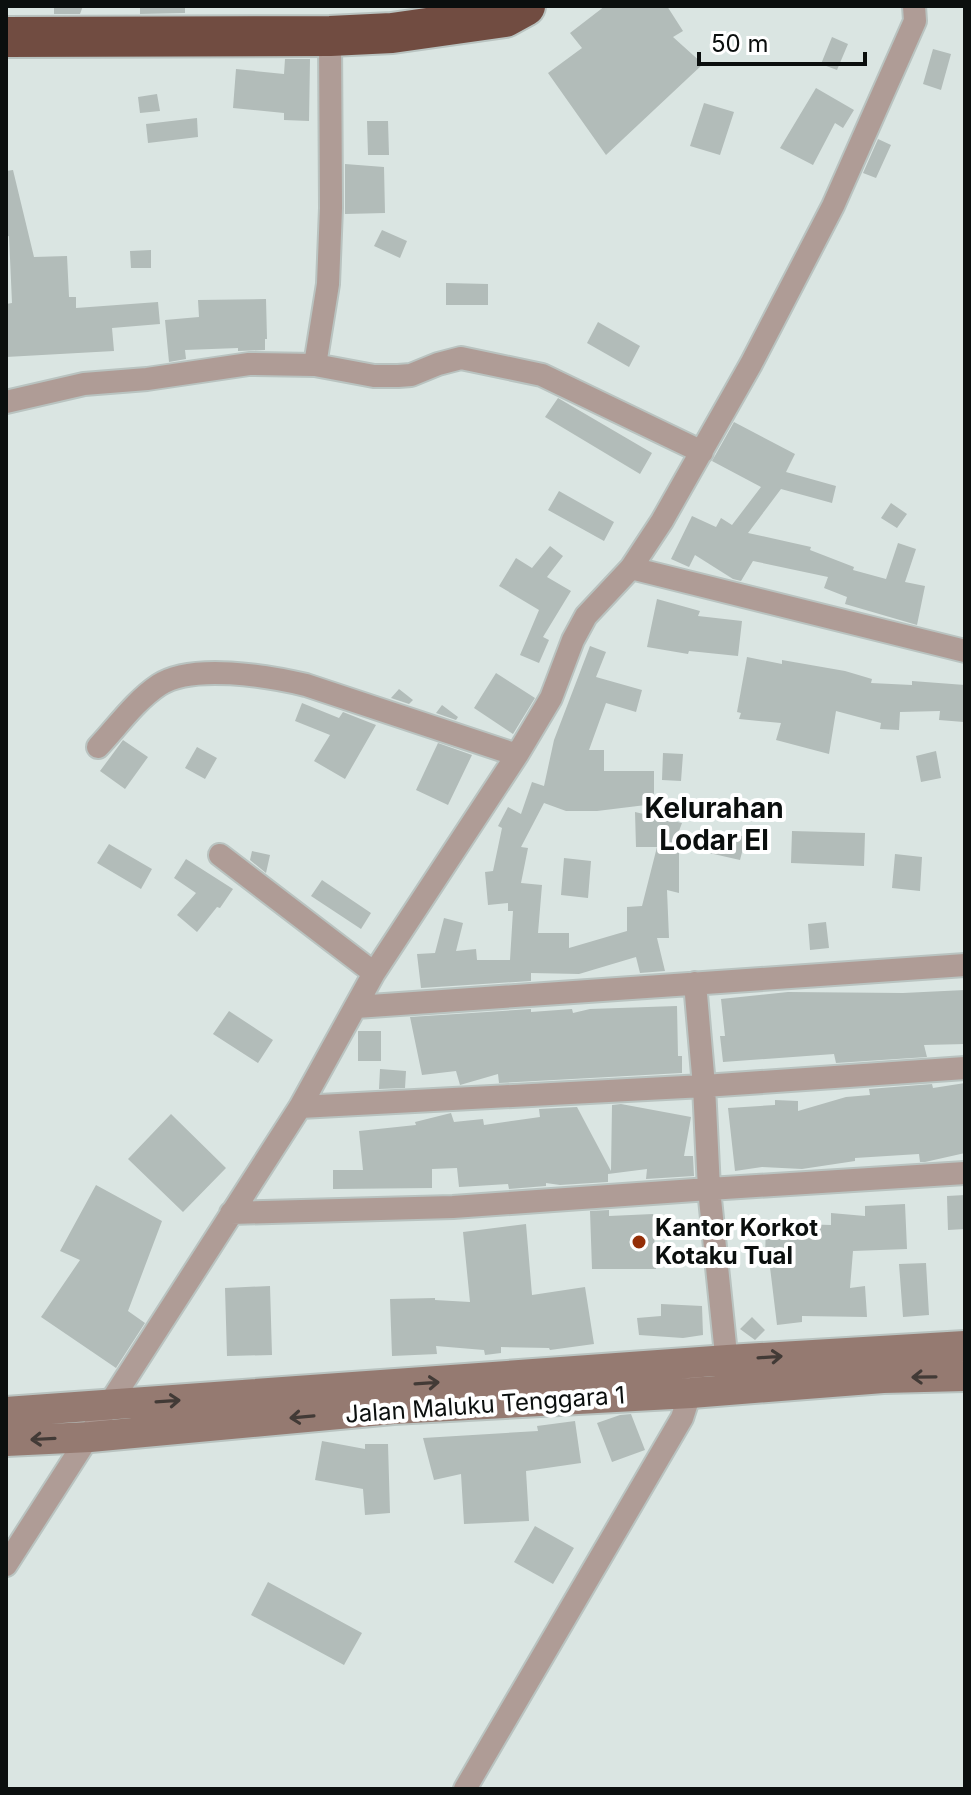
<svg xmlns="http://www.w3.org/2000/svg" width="971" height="1795" font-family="Inter,sans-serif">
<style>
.building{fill:#b2bcb9}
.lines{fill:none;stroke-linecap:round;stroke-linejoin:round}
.street-casing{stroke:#b9c3c0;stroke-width:26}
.secondary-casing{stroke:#b9c3c0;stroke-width:34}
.highway-casing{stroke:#b9c3c0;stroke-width:44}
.street{stroke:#af9c96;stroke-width:22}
.secondary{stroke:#957a71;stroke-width:30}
.highway{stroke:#714c41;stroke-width:40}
.oneway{stroke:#423a36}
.poi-dot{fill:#942e07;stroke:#fff;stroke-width:3}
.labels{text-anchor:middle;stroke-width:8;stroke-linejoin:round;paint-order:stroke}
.poi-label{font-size:24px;font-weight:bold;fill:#0b0f0e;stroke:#fff;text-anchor:start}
.street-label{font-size:24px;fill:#0b0f0e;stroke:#fff}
.quarter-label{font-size:28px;font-weight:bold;fill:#0b0f0e;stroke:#fff}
</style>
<rect width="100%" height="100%" fill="#dae5e2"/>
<path class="building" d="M54 6H83L80 14H54Z
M140 6H185V13L140 14Z
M605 6H667L683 31 673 37 703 64 606 155 548 73 582 48 570 33Z
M832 37 848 44 837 70 821 64Z
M933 49 951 54 941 90 923 84Z
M285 59H310L309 121 284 120V113L233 108 236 69 284 74Z
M816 88 854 110 843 128 835 123 813 165 780 148Z
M157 94 160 111 140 113 138 97Z
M704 103 734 112 720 155 690 146Z
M197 118 198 137 148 143 146 124Z
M367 121H388L389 155H368Z
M878 139 891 145 876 178 863 173Z
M345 164 384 167 385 213 345 214Z
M13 170 34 257 67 256 69 297H76V308L158 302 160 324 112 328 114 351 6 357V304L12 303 9 236 6 237V171Z
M382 230 407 241 400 258 374 246Z
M151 250V268H131L130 251Z
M446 283 488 284V305H446Z
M266 299 267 339H265V350L238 351V348L185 350 186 359 169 362 165 320 199 317 198 300Z
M598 322 640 346 629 367 587 343Z
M558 398 652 453 640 474 545 417Z
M734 422 795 454 786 472 836 486 832 503 781 489 748 533 811 547 810 550 854 567 853 570 886 579 898 543 916 549 905 582 925 586 917 625 845 604 847 597 824 588 828 577 753 561 741 581 733 579 695 555 689 567 671 559 692 516 716 527 721 518 732 525 761 487 712 461Z
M559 491 614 522 604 541 548 510Z
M891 503 907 514 897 528 881 518Z
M550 546 563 556 547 577 571 591 543 637 549 640 539 663 520 655 539 610 499 586 516 558 532 568Z
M657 599 700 611 698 616 742 621 738 656 689 651 688 654 647 647Z
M590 646 606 652 596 677 642 690 636 712 606 703 589 750H604V771H654V804L597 811H566L544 803 521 847 528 848 521 883 542 885 538 933H569V948L627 931V907L642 906 657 847H636L635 812 682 823 679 831V893L667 890 669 938H657L665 971 640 973 636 957 579 974 531 973V981L421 988 417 954 435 953 444 918 463 923 456 951 476 949 477 960H510L513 911H508V903L488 905 485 872 493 871 502 828 498 826 508 807 521 814 532 782 544 786 554 740Z
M747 657 782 664V660L845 671 872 679 871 683 912 685V681L965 685 964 722 939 720 940 711 900 712 899 730 880 729 881 723 836 711 829 754 776 740 781 723 739 719 741 713 737 712Z
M496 673 535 698 513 734 474 708Z
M399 689 413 700 409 704 391 698Z
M302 703 339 718 343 712 376 725 345 779 314 761 330 735 295 721Z
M442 705 458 717 456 720 436 713Z
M123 740 148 757 125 789 100 771Z
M438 743 472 755 448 805 416 790Z
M197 747 217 758 205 779 185 768Z
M936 751 941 778 921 782 916 756Z
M663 753 683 754 681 781 662 780Z
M714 830 746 837 740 860 709 853Z
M792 831 865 833 864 866 791 863Z
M109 844 152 869 141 889 97 863Z
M252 851 270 855 266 873 250 860Z
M895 854 922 857 920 891 892 888Z
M564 858 591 861 588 898 561 895Z
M186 859 233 889 220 908 217 907 197 932 177 915 196 893 174 878Z
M322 880 371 913 361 929 311 896Z
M826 922 829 948 810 950 808 924Z
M965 990V1044L924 1045 927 1057 836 1063 834 1054 723 1062 720 1036H725L721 999 788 992 903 993Z
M677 1006 678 1056H682V1073L499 1083 498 1074 460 1085 456 1071 422 1075 410 1017 531 1009V1012L572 1009 573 1013 590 1009Z
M229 1011 273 1040 258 1063 213 1034Z
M358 1031H381V1061H358Z
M380 1069 406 1071 405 1088 379 1089Z
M965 1083V1153L925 1162H920L919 1154 855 1158V1161L802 1169 762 1167 735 1171 728 1108 775 1105V1100L798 1101V1111L846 1097 870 1095 869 1089 932 1084 933 1088Z
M621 1104 691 1117 684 1156H693L694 1176 646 1179 647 1169 608 1174V1182L560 1185 546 1183V1186L509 1189 508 1184 459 1187 457 1168 432 1169V1188L333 1189V1170H363L359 1131 416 1125 415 1122 451 1113 454 1122 483 1119 484 1125 540 1117 539 1109 577 1107 611 1171 612 1105Z
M171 1114 226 1168 183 1212 128 1159Z
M96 1185 162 1221 128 1311 145 1323 116 1368 41 1317 80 1260 60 1251Z
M965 1195V1229L948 1230 947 1196Z
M905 1204 907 1249 853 1251 850 1288 865 1286 867 1317 802 1316V1322L777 1325 769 1259H765L766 1223 831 1225V1213L865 1216V1206Z
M609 1210V1216L653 1214 656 1269H592L590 1211Z
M526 1224 532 1295 585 1287 594 1344 550 1350 549 1348 501 1347V1353L485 1355 484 1350 436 1346 437 1354 392 1356 390 1299 435 1298V1300L470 1302 463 1232Z
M926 1263 929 1315 903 1317 899 1264Z
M270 1286 272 1355 227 1356 225 1288Z
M661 1304 702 1306 703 1335 683 1338 639 1335 637 1318 661 1316Z
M752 1317 765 1330 755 1340 740 1329Z
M631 1414 645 1450 612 1462 597 1423 620 1415Z
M575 1421 581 1463 526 1471 529 1521 464 1524 461 1474 434 1480 423 1438 538 1431 537 1426Z
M322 1441 365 1449V1444H388L390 1513 365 1515 363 1489 315 1480Z
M535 1526 574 1548 553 1584 514 1562Z
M268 1582 362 1633 344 1665 251 1615Z"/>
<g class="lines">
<defs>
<path id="street" d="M315 365 328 284 331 208 330 36
M6 402 84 384 147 379 249 364 315 365 374 376H398L411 375 438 364 461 358 542 375 702 452
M631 568 965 651
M98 747C117 727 135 701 159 685 192 663 268 676 306 685L517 755
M220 855 374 973
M695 983 704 1086 965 1068
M356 1007 965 965
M231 1213 453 1207 709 1189 704 1086 300 1107
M728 1374 709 1189 965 1173
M6 1565 300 1107 374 973 517 755 551 698 573 640 586 616 631 568 662 521 751 364 833 206 915 21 914 6
M465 1789 682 1418 694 1381"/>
<path id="secondary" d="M6 1412 728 1360 965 1346
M6 1441 90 1437 393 1409 691 1393 883 1378 965 1376"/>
<path id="highway" d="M6 37 330 36 392 33 505 17 525 6"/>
</defs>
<use href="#street" class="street-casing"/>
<use href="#secondary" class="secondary-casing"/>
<use href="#highway" class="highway-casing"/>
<use href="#street" class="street"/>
<use href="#secondary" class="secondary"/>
<use href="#highway" class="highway"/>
</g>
<defs><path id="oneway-shaft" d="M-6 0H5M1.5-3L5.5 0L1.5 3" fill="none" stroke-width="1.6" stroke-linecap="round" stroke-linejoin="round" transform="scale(2)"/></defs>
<g class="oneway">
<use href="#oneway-shaft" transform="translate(770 1357) rotate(-4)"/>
<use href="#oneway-shaft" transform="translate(924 1377) rotate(179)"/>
<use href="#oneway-shaft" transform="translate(427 1383) rotate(-4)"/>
<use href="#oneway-shaft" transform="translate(168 1401) rotate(-4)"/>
<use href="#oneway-shaft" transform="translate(302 1417) rotate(175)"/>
<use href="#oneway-shaft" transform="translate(43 1439) rotate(177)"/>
</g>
<circle class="poi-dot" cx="639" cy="1242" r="8"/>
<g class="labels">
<g class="poi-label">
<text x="655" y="1236">Kantor Korkot<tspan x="655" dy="28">Kotaku Tual</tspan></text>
</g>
<g class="street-label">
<text transform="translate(485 1405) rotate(-4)" y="8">Jalan Maluku Tenggara 1</text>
</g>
<g class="quarter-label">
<text x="714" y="818">Kelurahan<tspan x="714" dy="32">Lodar El</tspan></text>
</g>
</g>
<rect width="971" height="1795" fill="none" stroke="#0b0f0e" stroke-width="16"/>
<path d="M699 52v12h166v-12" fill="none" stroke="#0b0f0e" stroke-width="4"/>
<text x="711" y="52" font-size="24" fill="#0b0f0e" stroke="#ffffff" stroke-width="6" paint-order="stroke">50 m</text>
</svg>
